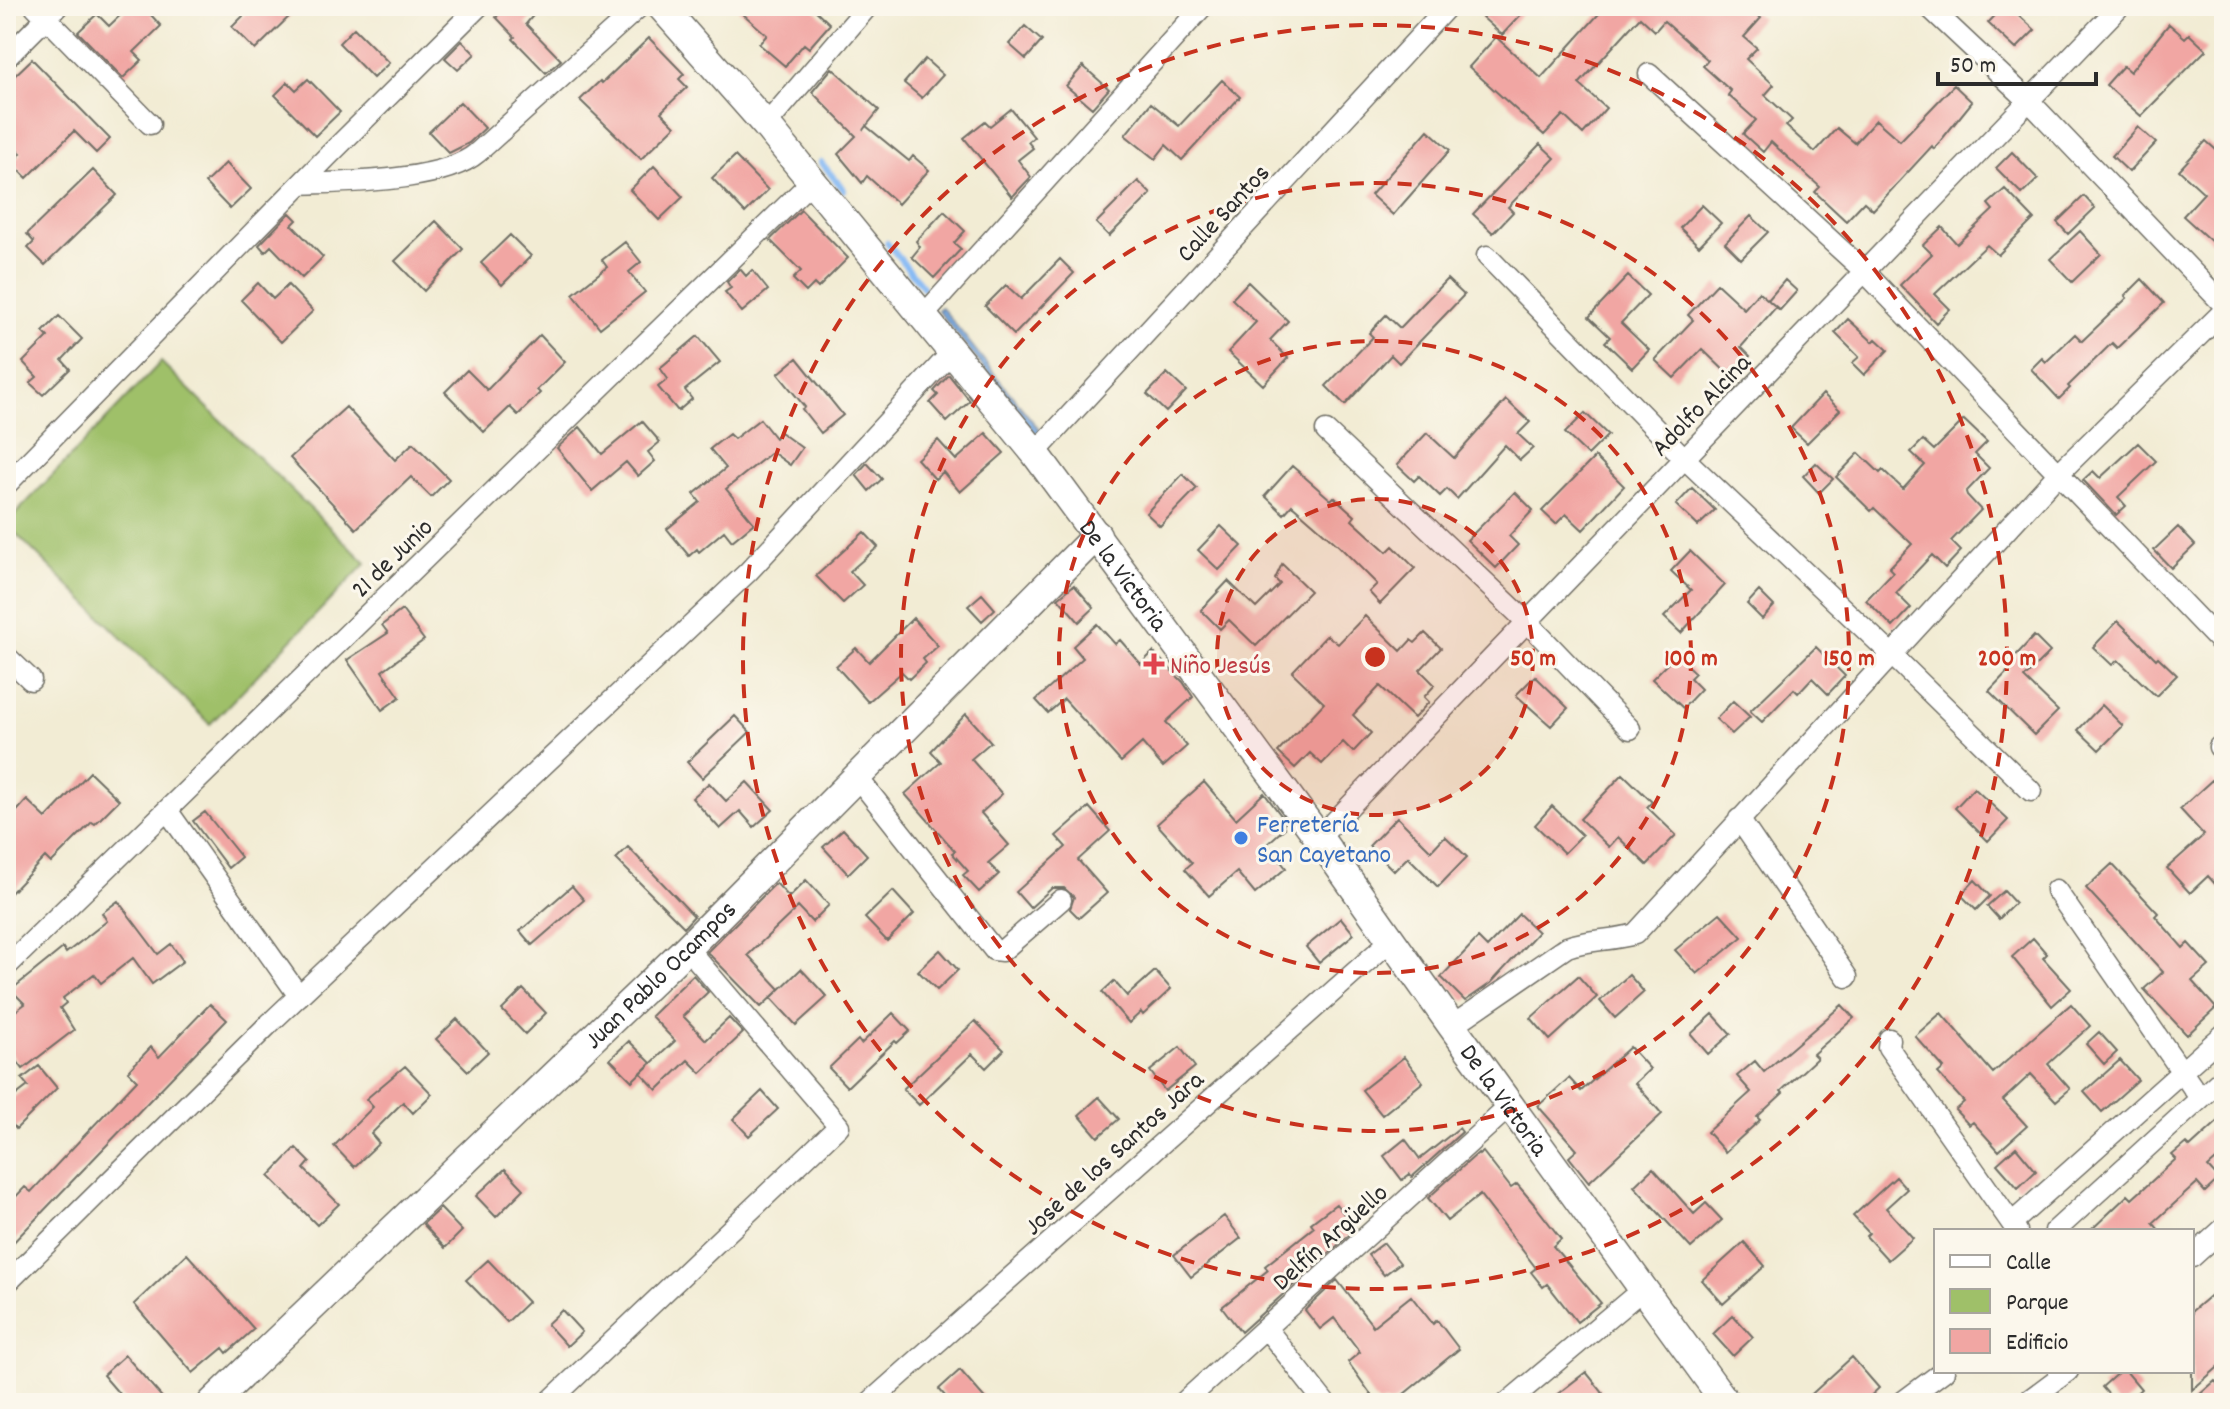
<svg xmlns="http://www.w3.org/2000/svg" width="2230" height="1409" font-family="Dekko,sans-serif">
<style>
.green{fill:#9fc069;stroke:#65764a;stroke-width:2}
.water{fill:#86baf4;stroke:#587290;stroke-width:2}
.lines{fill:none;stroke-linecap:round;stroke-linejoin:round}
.stream{stroke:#86baf4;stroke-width:6}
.building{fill:#f1a6a3}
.street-casing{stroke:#716f66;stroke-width:23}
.secondary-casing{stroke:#716f66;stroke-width:31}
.street{stroke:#fff;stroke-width:20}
.secondary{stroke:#fff;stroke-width:28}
.ring{fill:none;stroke:#c8321e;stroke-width:4;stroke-dasharray:14 10}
.health-dot{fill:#e0444e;stroke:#fbf7ec;stroke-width:3}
.shop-dot{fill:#3f7fe0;stroke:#fbf7ec;stroke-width:3}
.labels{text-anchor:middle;stroke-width:6;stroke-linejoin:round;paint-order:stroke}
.street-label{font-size:26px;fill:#2b2b2b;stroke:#fbf7ec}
.health-label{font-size:26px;fill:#be3a42;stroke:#fbf7ec;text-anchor:start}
.shop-label{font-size:26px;fill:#366cbe;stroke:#fbf7ec;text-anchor:start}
.centre{fill:#c8321e;stroke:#fbf7ec;stroke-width:4}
.ring-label{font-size:24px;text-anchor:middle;font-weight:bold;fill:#c8321e;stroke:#fbf7ec;stroke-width:6;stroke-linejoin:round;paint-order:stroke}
</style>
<rect width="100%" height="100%" fill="#fbf7ec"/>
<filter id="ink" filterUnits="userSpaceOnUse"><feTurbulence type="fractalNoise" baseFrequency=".0125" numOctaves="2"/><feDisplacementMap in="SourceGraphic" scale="16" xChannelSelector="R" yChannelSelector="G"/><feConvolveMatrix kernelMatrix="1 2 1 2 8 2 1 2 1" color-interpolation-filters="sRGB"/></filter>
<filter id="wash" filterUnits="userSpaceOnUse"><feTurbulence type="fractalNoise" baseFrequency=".006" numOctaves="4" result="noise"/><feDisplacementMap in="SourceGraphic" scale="32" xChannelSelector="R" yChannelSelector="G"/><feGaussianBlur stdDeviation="1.8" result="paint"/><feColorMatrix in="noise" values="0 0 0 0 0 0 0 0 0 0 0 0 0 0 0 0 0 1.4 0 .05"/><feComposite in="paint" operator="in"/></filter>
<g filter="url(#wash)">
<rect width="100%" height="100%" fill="#f2ecd4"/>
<path class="green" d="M161 362 366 563 210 724 6 524Z"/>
<path class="water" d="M941 307 1043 435 1039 437 938 310Z"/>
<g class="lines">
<path class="stream" d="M821 162 844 190
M887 243 923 287"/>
</g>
<g id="blocks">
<path class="building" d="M130 6H160L151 15 161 26 134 52 142 60 123 78 78 32 97 14 109 26Z
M253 6H300L255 50 232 27Z
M508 6H541L526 24 561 60 546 73 513 39 515 37 496 17Z
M734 6H811L830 24 809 48 804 44 785 66 759 44 767 35Z
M1492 6H1529L1502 35 1482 17Z
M1606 6H1748L1761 18 1744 37 1757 48 1746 59 1774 85 1765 95 1792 120 1786 126 1815 152 1837 128 1855 143 1876 120 1900 141 1954 85 1972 102 1934 149 1932 146 1873 210 1864 202 1846 221 1815 192 1820 187 1771 142 1763 152 1743 134 1756 120 1728 95 1731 91 1703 66 1708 60 1664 21 1655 31 1640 17 1579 84 1606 108 1583 134 1563 115 1544 135 1469 67 1496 37 1541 78Z
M2004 6H2009L2035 30 2016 49 1988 23Z
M2169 24 2185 38 2189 34 2206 50 2141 116 2106 85 2123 66 2130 72Z
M1025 26 1042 41 1026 59 1009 44Z
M354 28 389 63 373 78 339 43Z
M649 38 684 74 679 79 687 87 661 112 675 126 641 159 580 100 600 81 602 83Z
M462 41 475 54 458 70 445 58Z
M32 59 110 139 96 153 74 131 27 178 12 163 21 153 6 138V84Z
M925 59 943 75 922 98 904 83Z
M1083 66 1109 89 1092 108 1066 86Z
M832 68 879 110 863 130 866 126 909 161 913 156 929 170 898 204 867 176 862 183 838 154 856 136 812 92Z
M308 79 340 112 315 136 275 95 288 82 296 90Z
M1222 80 1240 97 1182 160 1166 145 1155 159 1125 135 1151 103 1179 126Z
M460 102 485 128 469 143 449 153 429 132Z
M1011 109 1034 137 1028 142 1033 148 1018 160 1031 177 1012 197 964 138 985 121 990 126Z
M2138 127 2156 143 2129 172 2112 156Z
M1428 130 1450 150 1393 215 1371 195Z
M2206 141 2224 157V253L2183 216 2204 193 2179 170Z
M1540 144 1555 158 1508 207 1513 212 1493 233 1473 214Z
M2012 152 2038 179 2022 194 1996 168Z
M735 156 768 190 745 213 712 178Z
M226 163 251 189 230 209 205 183Z
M654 166 683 197 659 220 630 190Z
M93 170 117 195 45 265 28 248 34 242 27 234Z
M1138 181 1151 194 1109 236 1096 223Z
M2005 189 2034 219 1998 255 1987 245 1935 294 1950 309 1936 323 1900 285 1932 254 1923 245 1942 227 1957 244 1993 210 1988 204Z
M2084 196 2095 208 2068 234 2057 222Z
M1702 205 1721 223 1699 246 1680 228Z
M801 210 848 258 818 288 814 284 806 292 793 279 801 271 770 240Z
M944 211 965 231 954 243 961 249 934 278 912 257 920 247 916 241Z
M290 213 297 220 292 225 323 257 302 278 271 246 265 252 259 245Z
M1751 216 1768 232 1741 259 1725 243Z
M436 221 463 249 424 291 395 261Z
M2080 231 2101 254 2072 282 2050 259Z
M510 235 531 256 502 285 481 263Z
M625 242 641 262 629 272 645 292 600 328 573 294 607 267 602 260Z
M1060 259 1074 273 1014 335 985 306 1006 285 1021 299Z
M740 269 746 276 752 270 768 290 742 312 725 292 731 288 727 282Z
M1628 276 1648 295 1621 323 1649 350 1632 368 1605 342 1610 337 1589 317Z
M1447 279 1464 295 1399 363 1391 355 1345 405 1326 386 1373 337 1369 333 1386 315 1400 328Z
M2142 279 2164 303 2117 348 2112 343 2068 386 2070 388 2059 399 2031 369 2042 358 2046 362 2075 334 2082 341 2127 298 2125 296Z
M1785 280 1797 291 1780 310 1768 300Z
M1248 282 1288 321 1270 340 1288 358 1263 385 1228 352 1256 322 1232 299Z
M258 283 273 299 288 285 313 311 281 342 241 300Z
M1717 284 1744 309 1759 292 1776 307 1741 347 1750 356 1730 376 1702 349 1674 378 1655 360 1693 320 1688 315Z
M59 316 82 339 62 360 70 369 43 395 30 383 37 377 23 362 48 337 43 332Z
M1848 319 1873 342 1876 339 1888 350 1864 375 1852 363 1859 357 1835 333Z
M540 335 565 362 537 390 540 393 518 415 510 407 484 432 445 392 467 370 487 390Z
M698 336 720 362 685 390 692 399 678 411 658 387 668 379 660 368Z
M797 358 843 415 821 433 802 409 805 407 778 374Z
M1167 373 1186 391 1166 412 1147 394Z
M949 375 970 401 947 422 930 403 938 395 934 391Z
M1823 394 1840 410 1807 443 1791 428Z
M1506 400 1530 422 1518 434 1533 448 1520 460 1505 445 1457 499 1447 489 1440 496 1419 476 1414 481 1397 465 1427 433 1454 458Z
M346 407 395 460 413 443 449 479 431 497 411 477 356 529 290 458Z
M1585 413 1608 435 1588 455 1565 433Z
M760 419 775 438 780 432 802 448 790 465 772 452 726 489 754 523 732 541 724 531 699 552 697 549 689 556 667 529 700 502 694 494 726 468 710 449 729 434 734 439Z
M1964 420 1987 442 1975 454 1989 468 1966 492 1967 495 1981 510 1951 541 1961 551 1945 568 1932 555 1896 593 1911 608 1893 627 1866 600 1893 572 1889 568 1912 544 1874 508 1871 511 1836 477 1859 453 1880 473 1883 470 1903 489 1925 465 1911 452 1923 440 1934 450Z
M642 421 660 442 648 452 655 461 638 476 626 462 592 491 557 448 580 427 602 454Z
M986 433 1004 453 960 492 943 472 935 479 917 459 938 440 956 460Z
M2138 443 2156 461 2118 497 2126 506 2116 515 2083 480 2093 471 2100 478Z
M1595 457 1624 486 1583 530 1566 514 1556 524 1542 511Z
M867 463 882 479 869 491 856 475Z
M1816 463 1833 479 1819 493 1803 476Z
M1292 466 1331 500 1334 497 1355 516 1352 520 1387 552 1393 546 1415 568 1380 604 1369 592 1377 584 1339 546 1292 505 1284 514 1265 496Z
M1183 474 1197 488 1160 526 1146 513Z
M1692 488 1715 510 1698 526 1676 505Z
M1515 492 1533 510 1509 536 1518 545 1496 568 1467 540Z
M1221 526 1242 546 1219 570 1198 550Z
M2178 527 2195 545 2171 568 2154 550Z
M864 532 878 547 850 571 863 585 843 603 816 576Z
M1690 551 1725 585 1681 633 1664 617 1691 590 1671 571Z
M1282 564 1310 591 1256 646 1229 620 1220 629 1201 610 1228 581 1256 608 1280 584 1275 579Z
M1074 585 1094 608 1079 622 1058 598Z
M1759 591 1774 606 1762 619 1747 604Z
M982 594 995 609 982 621 968 606Z
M402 610 424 640 382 671 400 697 382 710 347 660 388 633 382 625Z
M1365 616 1401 651 1411 640 1415 643 1425 633 1441 648 1420 670 1435 685 1424 697 1429 702 1414 718 1380 686 1353 715 1371 733 1353 752 1343 742 1322 764 1310 753 1295 768 1278 752 1324 703 1292 672 1327 635 1338 644Z
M913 618 938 646 923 659 926 663 909 679 902 672 868 702 836 666 856 648 869 662Z
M2118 621 2156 659 2158 657 2177 675 2156 696 2118 660 2112 665 2093 647Z
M1097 624 1115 644 1120 640 1141 664 1153 652 1183 682 1193 697 1166 722 1187 746 1163 767 1142 743 1121 762 1064 699 1048 713 1036 700 1083 658 1073 646Z
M2034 636 2050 652 2024 678 2058 711 2034 735 1989 691 2010 669 2006 666Z
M1816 647 1845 676 1828 694 1812 678 1798 693 1794 689 1762 722 1750 711Z
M1676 655 1695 673 1690 678 1701 689 1683 708 1652 679Z
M1535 676 1568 708 1551 726 1516 695Z
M1733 701 1750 717 1732 734 1716 719Z
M2102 705 2123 726 2099 750 2078 730Z
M966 714 991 742 971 759 1002 794 981 813 1009 845 988 863 999 874 979 892 963 875 968 871 952 853 955 851 905 794 941 762 931 751Z
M735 716 750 732 702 778 687 762Z
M90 772 119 800 95 824 92 822 51 863 45 857 6 898V833L13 826 8 821 27 800 46 818Z
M1623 774 1652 802 1647 807 1676 835 1647 865 1618 837 1609 847 1580 819Z
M2212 780 2224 793V894L2208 876 2190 893 2167 868 2204 835 2180 809Z
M747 782 773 810 754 827 740 811 720 829 692 798 709 783 726 801Z
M1204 782 1236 819 1264 793 1286 822 1282 825 1285 828 1267 844 1286 868 1255 894 1237 872 1209 896 1185 869 1192 863 1157 824Z
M1974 788 2008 820 1988 841 1955 808Z
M1552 806 1582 835 1564 853 1535 825Z
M1089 807 1110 831 1078 860 1107 893 1079 918 1070 909 1074 897 1064 888H1052L1030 908 1016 892 1066 847 1056 836Z
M205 812 241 857 228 868 193 821Z
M1397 817 1431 851 1445 836 1467 857 1438 887 1408 857 1394 871 1369 846Z
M843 829 867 855 848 874 823 847Z
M628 847 694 916 684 927 616 859Z
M2112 864 2158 913 2155 916 2183 948 2188 943 2209 966 2192 981 2216 1008 2187 1035 2144 989 2163 972 2086 888Z
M806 880 829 905 812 922 798 907 748 955 780 989 761 1007 707 952 776 883 789 897Z
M1975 880 1990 896 1976 910 1961 895Z
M572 886 584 900 532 945 520 931Z
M893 891 914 914 887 941 865 918Z
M2004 891 2015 903 1999 919 1987 906Z
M118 901 158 954 171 944 183 961 152 984 133 958 101 983 94 974 63 998 66 1003 60 1008 74 1030 23 1069 6 1046V1018L25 1004 11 990 63 948 66 953 107 921 102 913Z
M1720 913 1742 937 1697 974 1675 950Z
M1519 914 1538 932 1491 983 1465 1001 1441 977 1478 938 1487 947Z
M1341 918 1354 934 1319 963 1306 947Z
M2033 938 2047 954 2043 958 2071 989 2052 1006 2012 957Z
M940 950 958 970 937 990 918 971Z
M801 969 827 997 796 1025 771 998Z
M1155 971 1171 989 1143 1015 1141 1012 1129 1023 1102 992 1114 981 1127 996Z
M693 975 708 992 683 1016 706 1040 729 1018 743 1033 701 1073 688 1060 657 1090 641 1073 675 1041 651 1016Z
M1629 975 1644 992 1615 1018 1600 1001Z
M1578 976 1597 997 1550 1040 1531 1018Z
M523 989 546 1013 525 1034 502 1010Z
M210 1004 227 1020 6 1250V1207L25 1187 31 1192 137 1080 128 1071 151 1047 159 1057Z
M2071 1004 2090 1026 2048 1064 2070 1089 2056 1101 2031 1074 2003 1100 2027 1126 1999 1151 1973 1122 1969 1125 1955 1110 1964 1102 1938 1073 1944 1068 1915 1036 1941 1013 1993 1073Z
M1842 1005 1854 1018 1813 1054 1817 1058 1781 1091 1783 1093 1757 1117 1760 1120 1725 1152 1707 1132 1751 1092 1737 1076 1755 1061 1764 1072Z
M893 1013 910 1031 897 1043 895 1041 847 1087 829 1068 858 1040 861 1044Z
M1713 1014 1731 1034 1708 1054 1691 1034Z
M457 1019 488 1052 468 1071 436 1039Z
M975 1021 1004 1050 986 1068 972 1054 919 1105 903 1089Z
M2099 1032 2117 1052 2104 1064 2086 1044Z
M629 1041 651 1063 632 1081 610 1059Z
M1180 1047 1195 1067 1165 1091 1150 1071Z
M1630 1047 1650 1069 1635 1083 1662 1114 1589 1182 1569 1157 1577 1150 1538 1106 1569 1078 1581 1091Z
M1404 1057 1423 1082 1382 1115 1362 1090Z
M2120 1060 2138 1080 2102 1112 2084 1092Z
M39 1066 57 1088 16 1129 6 1117V1103L28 1086 22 1079Z
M405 1066 432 1094 413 1113 403 1102 371 1134 379 1143 354 1167 334 1146 373 1107 366 1099Z
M762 1091 778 1109 749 1136 733 1119Z
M1099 1097 1119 1119 1098 1137 1079 1115Z
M2224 1116V1153L2208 1167 2219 1179 2205 1192 2197 1183 2153 1223 2160 1231H2090L2128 1195 2132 1199 2176 1159 2172 1155 2186 1143 2190 1147Z
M1459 1128 1462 1132 1412 1177 1410 1174 1402 1180 1384 1156 1405 1139 1420 1159Z
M2016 1147 2036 1171 2018 1188 1997 1164Z
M296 1148 310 1162 304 1169 339 1204 317 1225 269 1176Z
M1483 1152 1511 1188 1517 1184 1534 1204 1561 1239 1553 1246 1601 1303 1577 1322 1547 1284 1543 1287 1531 1272 1536 1268 1480 1195 1447 1221 1428 1198 1478 1153 1479 1155Z
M1653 1168 1694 1214 1706 1203 1722 1220 1691 1248 1634 1186Z
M505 1169 524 1189 496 1217 476 1196Z
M1896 1177 1907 1189 1886 1208 1913 1238 1888 1260 1866 1236 1869 1233 1853 1216Z
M1336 1204 1356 1229 1241 1332 1222 1307 1268 1270 1265 1266 1314 1227 1311 1223Z
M440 1208 462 1231 445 1248 423 1224Z
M1224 1216 1241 1238 1191 1277 1174 1255Z
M1744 1242 1765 1266 1723 1304 1702 1280Z
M1384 1243 1400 1263 1384 1275 1368 1255Z
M187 1254 254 1329 227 1353 223 1348 193 1373 134 1304Z
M488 1260 528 1302 507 1322 466 1280Z
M1337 1280 1373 1326 1411 1296 1433 1324 1437 1320 1459 1349 1393 1403H1377L1348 1362 1360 1352 1334 1318 1320 1329 1305 1310Z
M2213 1293 2224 1305V1362L2192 1390V1311Z
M562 1310 582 1332 567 1346 547 1324Z
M1733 1315 1753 1337 1733 1356 1713 1334Z
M125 1355 167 1403H127L103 1375Z
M1852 1357 1879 1388 1863 1403H1802Z
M960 1370 989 1403H951L939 1389Z
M2120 1371H2126L2141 1389 2125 1403H2116L2102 1387Z
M1586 1372 1603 1393 1590 1403H1546Z
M2215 1381 2224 1391V1396L2216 1403H2190Z"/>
</g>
</g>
<g filter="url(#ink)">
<use href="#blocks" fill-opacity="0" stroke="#716f66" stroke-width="2"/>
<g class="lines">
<defs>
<path id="street" d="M35 6 150 124
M1928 6 2029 101 2224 305
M6 58 58 6
M1649 74 1863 270 2224 646
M766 125 868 6
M301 184C346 182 443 182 477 153L640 6
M1487 256 1684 458 1891 654 2031 791
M924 315 1203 6
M1326 431 1528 623 1630 729
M1035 453 1448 6
M6 485 328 156 479 6
M6 656 31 680
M2219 747 2224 749
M857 777 994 950 1002 951 1061 900
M167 810 299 996
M1739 819 1847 977
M1319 838 2120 6
M2056 890 2200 1098
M6 967 811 182
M1452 1026 1567 947C1589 939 1612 941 1635 934L2059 473 2224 311
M1889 1039 1888 1047 2017 1231
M2012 1223 2224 1034
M2055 1231 2224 1077
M2192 1257 2224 1228
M6 1284 269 1024 748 572 953 351
M1266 1328 1325 1403
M548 1403 839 1126 687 948
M869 1403 1390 941
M1183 1403 1510 1106
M1507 1403 1643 1289
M1901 1403 1944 1371
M2025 1403 2068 1371"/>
<g id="secondary">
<path id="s1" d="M661 6 766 125 1035 453 1319 838 1452 1026 1726 1403"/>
<path id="s2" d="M212 1403 687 948 1097 535"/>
</g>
</defs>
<use href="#street" class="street-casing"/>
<use href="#secondary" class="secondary-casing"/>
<use href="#street" class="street"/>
<use href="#secondary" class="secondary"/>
</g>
</g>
<circle cx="1375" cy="657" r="158" fill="#c8321e" fill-opacity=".12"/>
<g class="ring">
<circle cx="1375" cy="657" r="158"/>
<circle cx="1375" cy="657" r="316"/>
<circle cx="1375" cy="657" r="474"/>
<circle cx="1375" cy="657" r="632"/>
</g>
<path class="health-dot" d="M1150 652h8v8h8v8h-8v8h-8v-8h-8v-8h8z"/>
<circle class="shop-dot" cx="1241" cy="838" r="8"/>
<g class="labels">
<g class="street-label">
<text transform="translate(1222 212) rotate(-47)" y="9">Calle Santos</text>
<text transform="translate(1700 404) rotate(-46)" y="9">Adolfo Alcina</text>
<text transform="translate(391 557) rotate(-44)" y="9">21 de Junio</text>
<text dy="9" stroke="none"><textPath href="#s1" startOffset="734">De la Victoria</textPath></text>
<text dy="9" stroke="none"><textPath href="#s2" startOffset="620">Juan Pablo Ocampos</textPath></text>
<text dy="9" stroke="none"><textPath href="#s1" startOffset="1382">De la Victoria</textPath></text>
<text transform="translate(1113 1152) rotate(-42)" y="9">Jose de los Santos Jara</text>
<text transform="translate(1329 1236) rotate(-42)" y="9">Delfín Argüello</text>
</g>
<g class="health-label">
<text x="1170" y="673">Niño Jesús</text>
</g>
<g class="shop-label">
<text x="1257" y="832">Ferretería<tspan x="1257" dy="30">San Cayetano</tspan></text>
</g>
</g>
<circle cx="1375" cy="657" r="12" class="centre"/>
<g class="ring-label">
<text x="1533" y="665">50 m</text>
<text x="1691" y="665">100 m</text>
<text x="1849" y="665">150 m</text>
<text x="2007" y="665">200 m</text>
</g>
<rect width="2230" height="1409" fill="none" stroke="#fbf7ec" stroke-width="32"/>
<rect x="1934" y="1229" width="260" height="144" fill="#fbf7ec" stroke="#a8a59f" stroke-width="2"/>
<rect x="1950" y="1255" width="40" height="12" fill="#ffffff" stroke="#a8a59f" stroke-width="2"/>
<text x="2006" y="1269" font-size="24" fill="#2b2b2b">Calle</text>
<rect x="1950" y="1289" width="40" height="24" fill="#9fc069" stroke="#a8a59f" stroke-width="2"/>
<text x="2006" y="1309" font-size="24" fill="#2b2b2b">Parque</text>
<rect x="1950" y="1329" width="40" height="24" fill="#f1a6a3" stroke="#a8a59f" stroke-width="2"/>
<text x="2006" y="1349" font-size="24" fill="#2b2b2b">Edificio</text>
<path d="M1938 72v12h158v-12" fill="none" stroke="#2b2b2b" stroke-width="4"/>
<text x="1950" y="72" font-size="24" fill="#2b2b2b" stroke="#fbf7ec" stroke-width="6" paint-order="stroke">50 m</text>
</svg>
